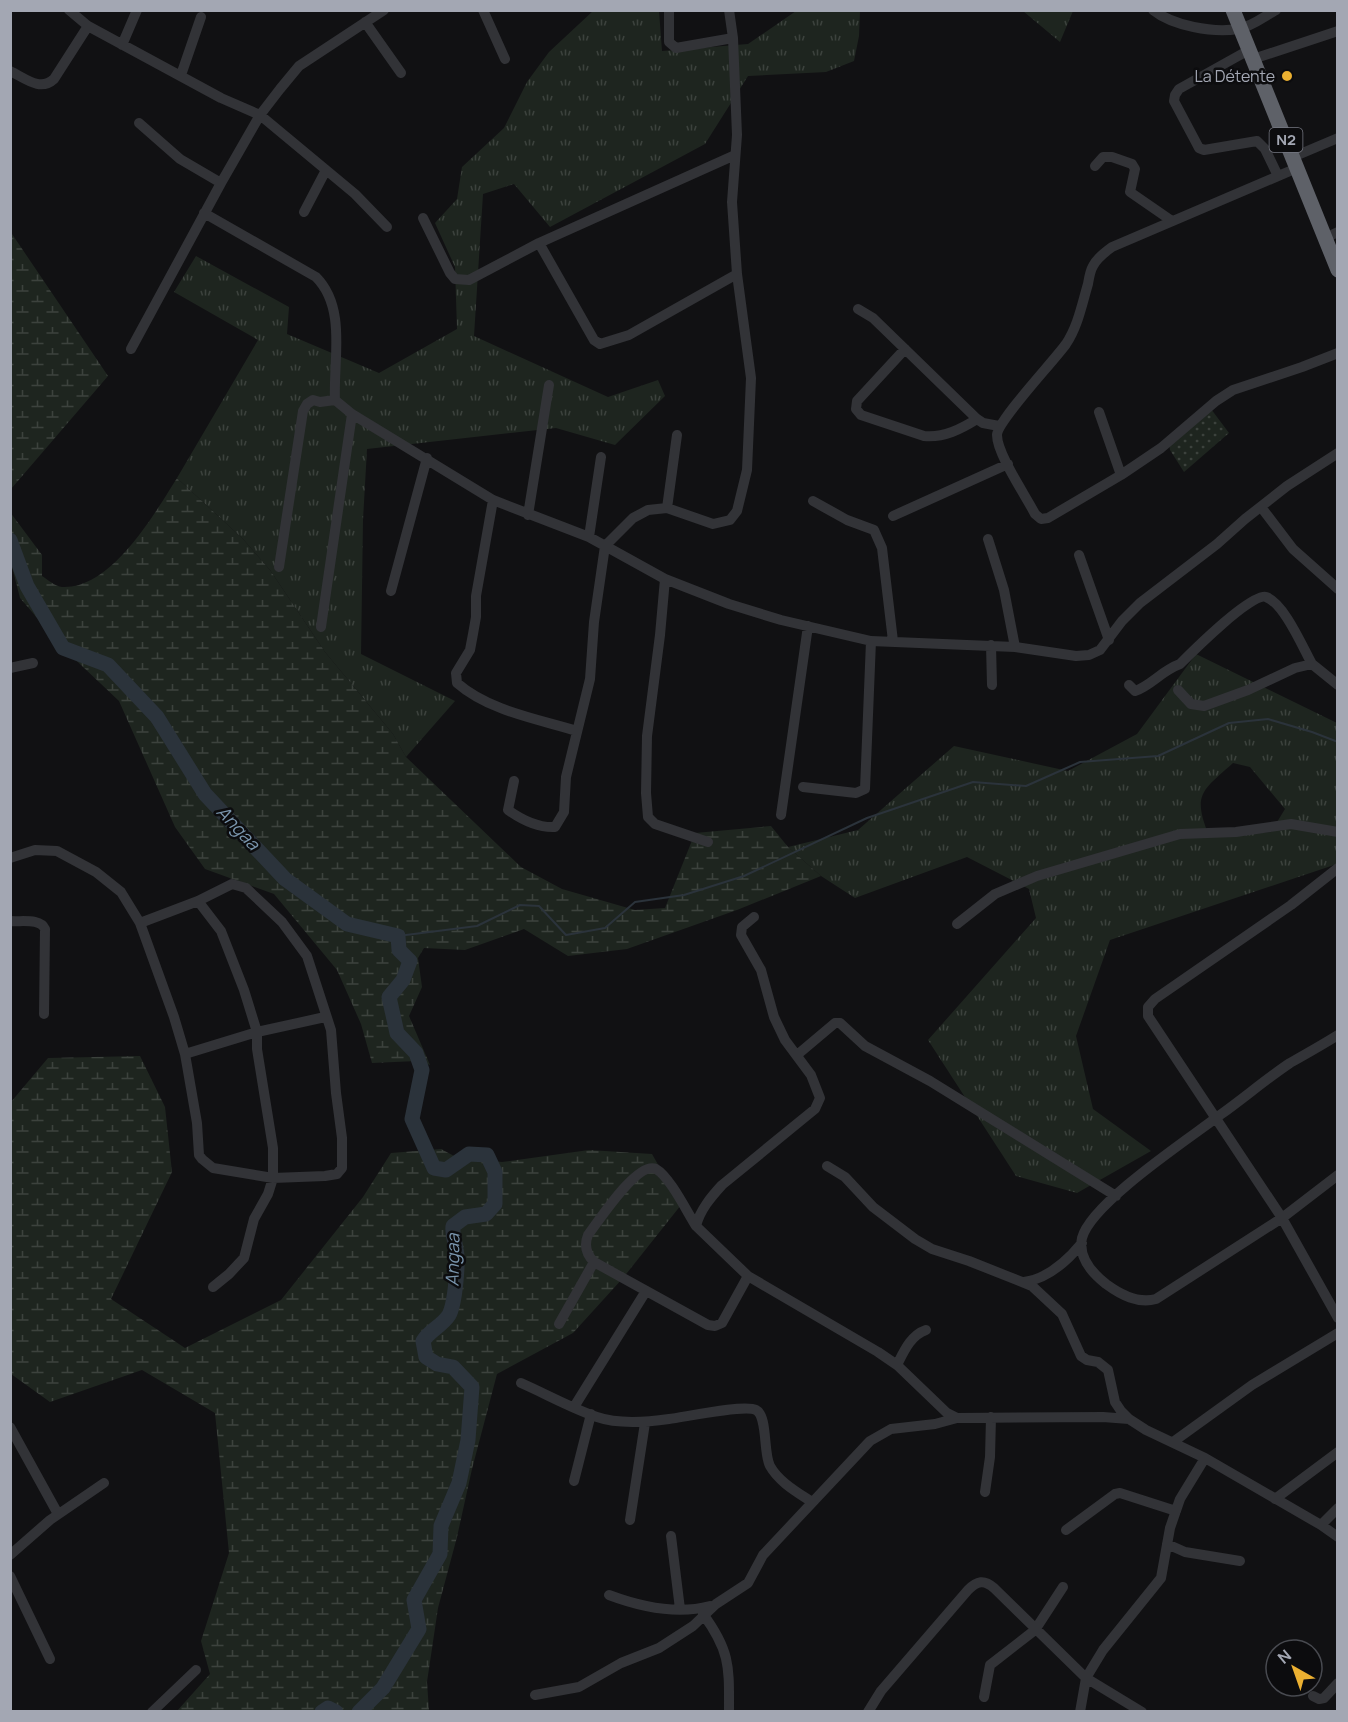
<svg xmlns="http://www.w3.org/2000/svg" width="1348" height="1722" font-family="Manrope,sans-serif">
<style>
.grass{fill:url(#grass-tufts);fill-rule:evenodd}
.wetland{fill:url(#wetland-marsh)}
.park{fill:url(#park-dots)}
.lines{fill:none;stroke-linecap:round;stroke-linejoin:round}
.stream{stroke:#2b333b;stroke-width:2}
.river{stroke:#2b333b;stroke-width:15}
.minor{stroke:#323337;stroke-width:10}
.highway{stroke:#5e6168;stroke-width:15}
.poi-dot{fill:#ebb031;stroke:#0c0c0e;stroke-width:2}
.labels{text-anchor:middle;stroke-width:5;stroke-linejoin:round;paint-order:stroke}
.shield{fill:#0c0c0e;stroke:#767882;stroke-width:1.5}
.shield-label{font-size:15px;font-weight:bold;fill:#a3a7b3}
.poi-label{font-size:16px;fill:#a3a7b3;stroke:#0c0c0e;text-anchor:end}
.water-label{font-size:18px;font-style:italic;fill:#7a95ad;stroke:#0c0c0e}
</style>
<defs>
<pattern id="grass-tufts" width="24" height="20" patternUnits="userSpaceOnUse" patternTransform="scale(1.5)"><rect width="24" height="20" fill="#1e251f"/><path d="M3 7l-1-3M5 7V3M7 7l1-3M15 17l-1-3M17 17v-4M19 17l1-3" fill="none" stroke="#3c423d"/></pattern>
<pattern id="wetland-marsh" width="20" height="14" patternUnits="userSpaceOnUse" patternTransform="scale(1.5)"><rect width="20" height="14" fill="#1e251f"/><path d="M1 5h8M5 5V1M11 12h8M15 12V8" fill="none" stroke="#3c423d"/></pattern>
<pattern id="park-dots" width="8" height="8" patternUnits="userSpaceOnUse" patternTransform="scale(1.5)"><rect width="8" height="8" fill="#1e251f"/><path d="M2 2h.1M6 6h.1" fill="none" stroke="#3c423d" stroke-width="1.8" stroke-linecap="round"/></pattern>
</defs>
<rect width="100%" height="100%" fill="#111113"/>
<path class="grass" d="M593 11H659L662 51 748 44 796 11H860L859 36 854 61 826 72 748 76 705 144 550 227 514 184 483 194 474 336 608 397 658 380 665 396 615 445 556 428 367 449 363 520 361 654 455 701 406 757 393 734 325 652 270 570 243 539 177 478 258 340 174 292 196 256 289 307 287 334 379 373 457 329 455 267 435 223 457 199 462 167 504 128 527 82 549 52Z
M1023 11H1073L1060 42Z
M1196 654 1337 723V864L1110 940 1076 1036 1093 1109 1151 1151 1077 1193 1016 1176 928 1040 1036 918 1029 889 967 857 855 898 821 876 788 847 858 830 954 746 1068 771 1137 734ZM1233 763 1250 767 1285 809 1271 832 1209 836C1192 794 1202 791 1233 763Z"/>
<path class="wetland" d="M10 231 108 376 11 489H10Z
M177 478 243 539 270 570 325 652 393 734 406 757 521 867 562 889 635 910 665 908 695 833 771 826 788 847 821 876 737 910 627 949 568 956 524 929 465 950 424 948 418 958 422 987 409 1016 430 1065 417 1061 372 1063 361 1024 337 970 274 894 205 869 175 827 119 701 63 648 20 598 11 563 10 512 42 555V576C48 580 55 586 62 587 111 590 155 513 177 478Z
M140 1056 165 1107 172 1172 111 1299 185 1348 281 1300 363 1197 391 1153 441 1149 456 1157 502 1162 589 1150 652 1154 681 1205 623 1278 573 1333 497 1374 472 1469 457 1537 438 1608 427 1682 429 1711H177L210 1674 201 1641 229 1553 215 1413 142 1370 50 1402 11 1374V1102L48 1058Z"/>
<path class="park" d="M1211 409 1229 433 1184 472 1170 450 1169 443Z"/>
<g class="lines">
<path class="stream" d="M398 936 477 926 520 905 539 906 566 935 605 928 635 902 684 895 744 876 867 818 973 782 1026 786 1080 762 1158 756 1229 723 1268 719 1312 732 1338 742"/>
<path class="river" d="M10 540 27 586 63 648 108 665 157 717 205 794 285 879 347 924 398 936 399 950 410 961 403 980 389 997 397 1033 416 1053 422 1070 412 1119 434 1168 446 1170 469 1154 487 1155 495 1172V1204L486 1214 465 1217 453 1226C452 1235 455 1241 456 1249 459 1261 455 1304 449 1315 442 1326 430 1330 423 1341L426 1357 437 1364 453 1367 472 1387 468 1440 459 1483 441 1526 440 1554 414 1600 419 1629 383 1688 359 1712
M322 1712 328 1708 336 1712"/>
<path class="minor" d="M69 10 88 26
M483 10 505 59
M669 10V42L676 48 733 38
M1153 10C1173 26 1213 33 1238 29 1251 27 1265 16 1276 10
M365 22 401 73
M122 45 137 10
M1249 50 1179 89 1175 95 1174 101 1199 148 1204 150 1257 141 1265 149 1278 176
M1253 59 1338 31
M10 71C25 78 40 92 54 79L88 26 221 98 260 115 355 194 387 227
M181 75 201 17
M139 123 180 159 221 183
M1293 157 1338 138
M1095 166 1103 157H1112L1132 164 1135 169 1130 192 1172 221
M1297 168 1112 247C1105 252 1097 258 1093 266 1090 271 1089 278 1088 284 1082 304 1078 326 1066 344 1054 361 997 421 997 435 997 454 1026 496 1035 514L1041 519 1048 518 1121 475 1161 448 1216 401 1233 390 1302 367 1338 353
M304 212 326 170
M204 213 316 277C347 308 333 361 335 400L352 414 493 500 589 537 665 579 729 604 781 620 871 641 1015 647 1076 656 1089 655 1100 650 1122 621 1140 603 1217 544 1245 519 1287 486 1338 453
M423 218 450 273 455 279 469 280 539 243 735 155
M1325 238 1338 232
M539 243 594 340 600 344 629 335 737 274
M858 309 873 318 977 419 983 423 999 426
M131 349 221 183 260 115 280 89 299 66 384 10
M905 349 857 401 856 409 861 415 924 436C944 438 961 429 977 419
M1099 412 1121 475
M493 500 476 596V617L473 634 470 650 456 673 457 683C489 711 538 719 577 731
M813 501 847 520 874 530 882 548 893 641
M1261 507 1293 549 1338 589
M667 508 677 435
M528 515 549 385
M893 516 1008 464
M589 537 601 457
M988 539 1004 590 1015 647
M1079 555 1109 640
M279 567 303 411 307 404 313 400 320 402 335 400
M665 579 660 635 647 736 646 793 648 817 655 824 708 842
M391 591 427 458
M321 627 352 414
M991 645 992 685
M10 668 33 663
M1129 685 1135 691C1152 685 1161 671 1180 664 1192 652 1252 592 1266 597 1284 603 1303 648 1312 664
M1178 690 1191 704 1204 706 1248 690 1295 668 1312 664 1338 685
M514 781 508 810C522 820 537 828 555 827L564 812 566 777 590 679 594 622 605 546 633 518 648 510 667 508 713 524 730 520 737 511 747 470 751 378 737 274 732 202 737 135 733 38 729 10
M803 787 856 793 865 789 871 641
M781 815 808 626
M10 858 35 850 57 851 96 872 121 892 140 923 174 1017 185 1054 197 1123 199 1155 202 1159 213 1168 273 1178 325 1176 337 1174 342 1168V1138L336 1093 331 1030 307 956 282 922 246 888 232 884 198 901 140 923
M1338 868 1291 905 1155 999 1148 1007V1016L1282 1218 1338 1318
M198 901 221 931 244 990 257 1032V1049L273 1148V1178L268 1194 254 1219 244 1258 229 1274 213 1287
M754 917 742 927 741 935 761 970 774 1017 785 1040 811 1075 820 1098 815 1109 722 1185C711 1197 700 1210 696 1226L748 1276 878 1352 897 1365 947 1413 957 1418
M10 921C22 922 40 918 45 929L44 1014
M957 924 995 894 1037 876 1180 834 1236 832 1291 824 1338 832
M1338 1035C1322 1045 1306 1054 1290 1063 1266 1079 1244 1098 1220 1115 1190 1138 1091 1203 1082 1238 1078 1257 1092 1273 1106 1284 1121 1295 1138 1304 1156 1299L1282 1218 1338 1175
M185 1054 257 1032 325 1017
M797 1055 835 1023H840L865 1046 930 1081 1116 1196
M827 1166 845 1177 873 1207 915 1239 932 1249 969 1261 1032 1286 1062 1314 1081 1356 1087 1360 1098 1362 1108 1370 1115 1402 1121 1411 1129 1419 1146 1430 1205 1458 1321 1525 1338 1537
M696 1226C687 1212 670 1177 656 1169 638 1160 598 1222 588 1235 584 1245 586 1254 594 1262L708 1325 715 1326 722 1323 748 1276
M1024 1282C1047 1279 1068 1260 1082 1243
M559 1324 594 1262
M897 1365C904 1351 911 1335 926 1330
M521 1383C546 1394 571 1408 597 1417 617 1424 648 1422 669 1419 685 1417 745 1404 756 1410 768 1416 763 1453 770 1466 779 1482 797 1492 812 1502
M574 1407 646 1291
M10 1427 58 1514
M1173 1442 1252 1385 1338 1333
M574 1481 591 1414
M985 1492 990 1457 991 1417
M1275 1499 1338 1452
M630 1520 645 1423
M1321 1525 1338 1508
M1066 1530 1115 1494 1120 1493 1176 1511
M671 1536 680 1609
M1167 1544 1185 1552 1240 1561
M10 1555 50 1520 104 1483
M10 1576 50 1659
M609 1595C641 1607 676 1615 710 1606
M703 1614C731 1652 729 1668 729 1712
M535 1695 579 1687 621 1663 659 1648 693 1626 716 1604 748 1583 763 1555 870 1441 891 1429 935 1424 957 1418 1103 1417 1129 1419
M1313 1696 1319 1699 1324 1698 1338 1683
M984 1697 990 1665 1035 1630 1063 1587
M152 1712 196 1670
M868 1712 881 1691 968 1590C977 1581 984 1579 994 1588L1086 1678 1142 1712
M1080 1712 1086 1678 1103 1650 1161 1578 1170 1528 1180 1499 1205 1458"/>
<path class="highway" d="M1233 10 1338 270"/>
</g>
<circle class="poi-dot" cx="1287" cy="76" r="6"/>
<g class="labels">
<rect class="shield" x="1269.5" y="128" width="33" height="24" rx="4.5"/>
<g class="shield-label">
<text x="1286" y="145">N2</text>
</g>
<g class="poi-label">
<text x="1275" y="82">La Détente</text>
</g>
<g class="water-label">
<text transform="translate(238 828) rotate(47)" y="6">Angaa</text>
<text transform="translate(453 1260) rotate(-89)" y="6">Angaa</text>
</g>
</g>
<rect width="1348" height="1722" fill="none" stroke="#a3a7b3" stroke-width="24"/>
<g transform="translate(1294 1668) rotate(320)"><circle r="28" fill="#0c0c0e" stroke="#484a50" stroke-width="1.5"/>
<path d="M0-4.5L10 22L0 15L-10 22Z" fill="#ebb031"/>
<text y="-9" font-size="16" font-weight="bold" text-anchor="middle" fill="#a3a7b3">N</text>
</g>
</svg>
